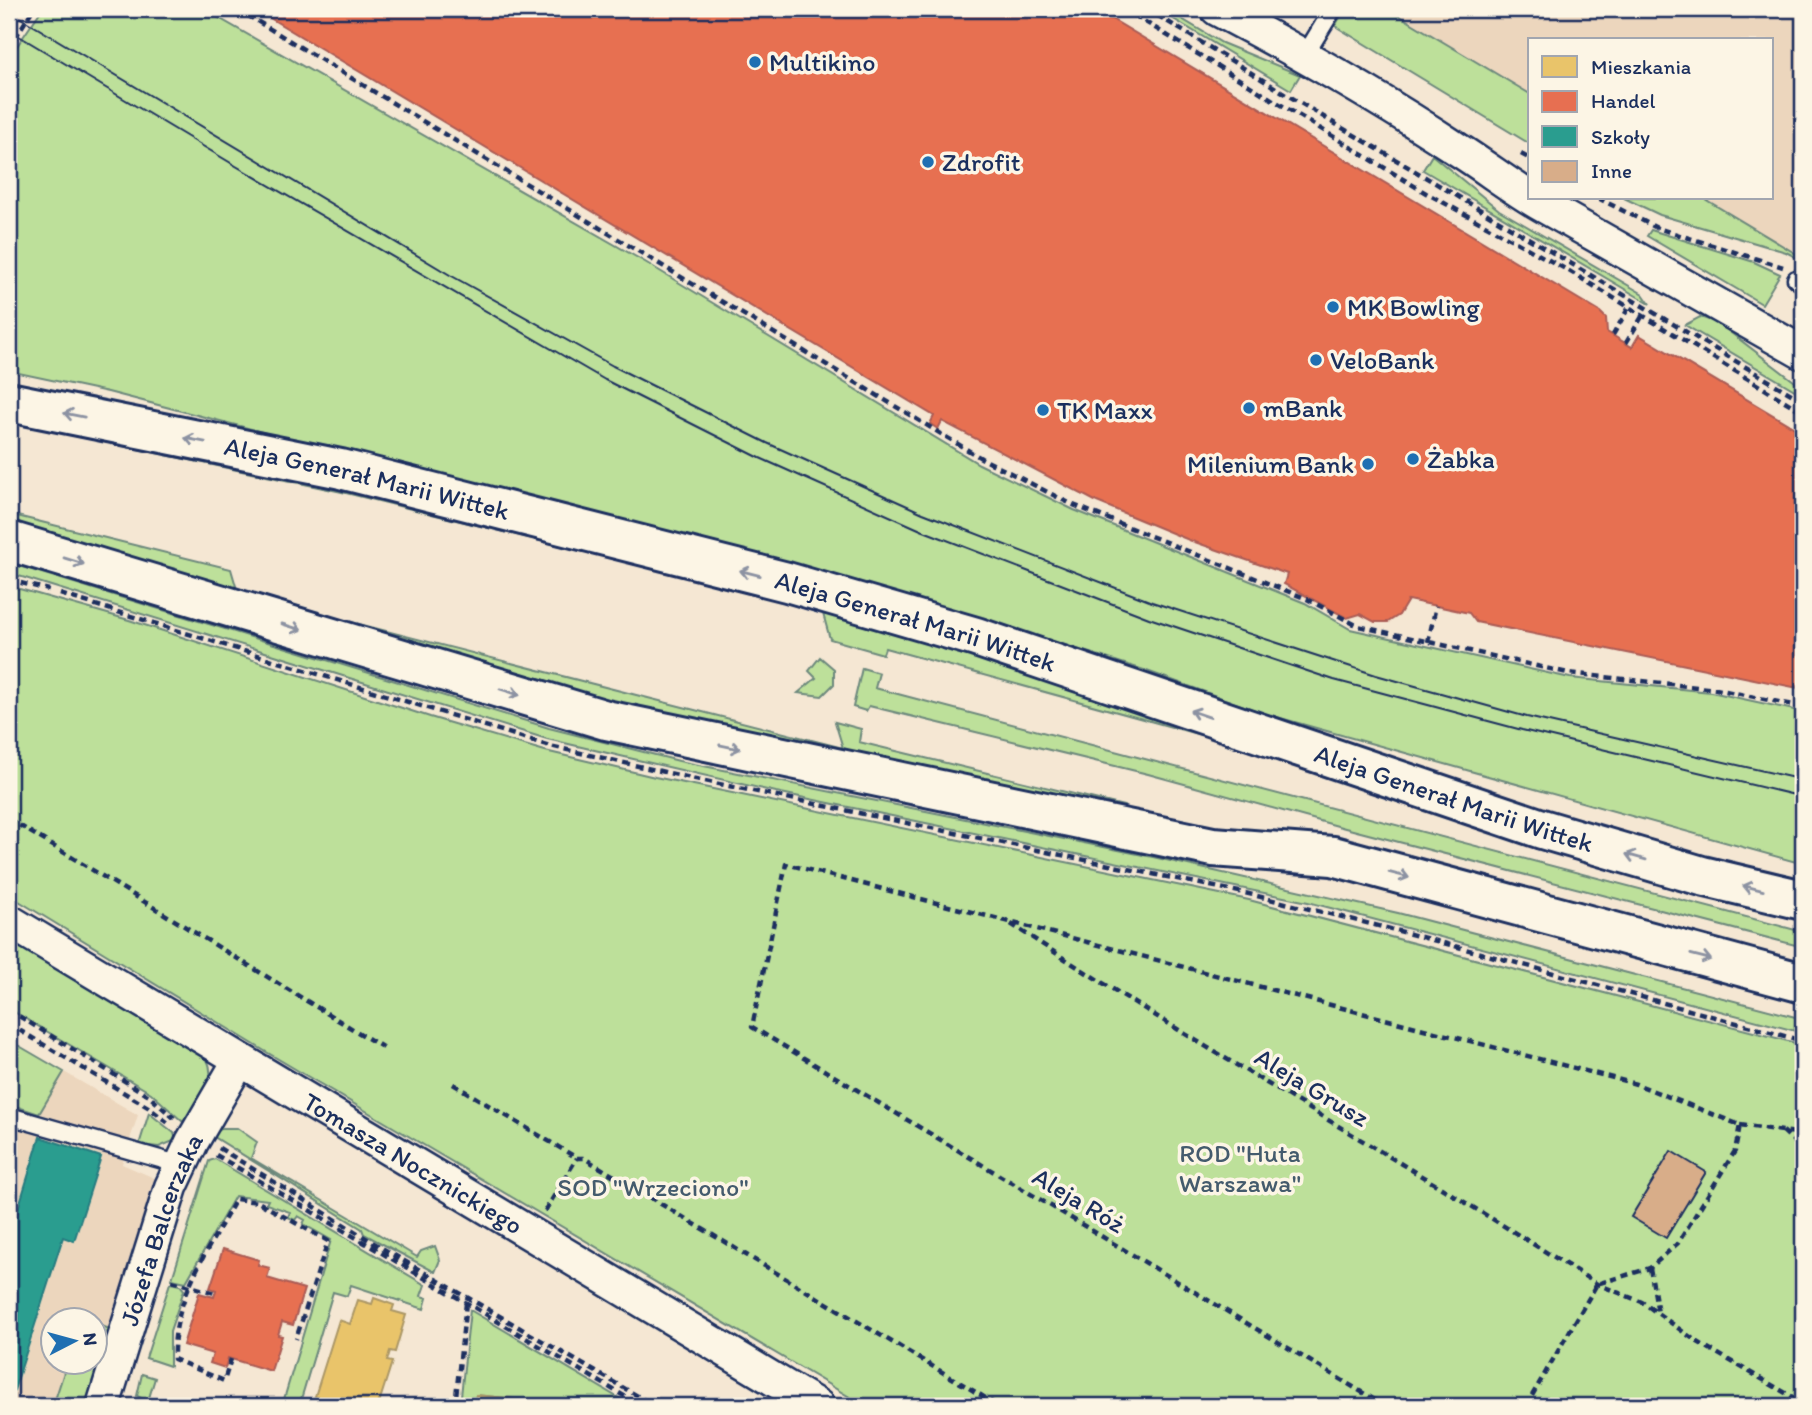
<svg xmlns="http://www.w3.org/2000/svg" width="1812" height="1415" font-family="Itim,sans-serif">
<style>
.built{fill:#ecd6bd;fill-rule:evenodd}
.green{fill:#bde09a;stroke:#6c887c;stroke-width:2}
.homes{fill:#e9c46a;stroke:#ab9766;stroke-width:2}
.shops{fill:#e76f51;stroke:#aa5c55;stroke-width:2}
.schools{fill:#2a9d8f;stroke:#267c80;stroke-width:2}
.building{fill:#d8ad89;stroke:#1b2f5e;stroke-width:2}
.lines{fill:none;stroke-linecap:round;stroke-linejoin:round}
.lane-casing{stroke:#1b2f5e;stroke-width:21}
.street-casing{stroke:#1b2f5e;stroke-width:37}
.secondary-casing{stroke:#1b2f5e;stroke-width:44}
.path{stroke:#1b2f5e;stroke-width:4.5;stroke-dasharray:7 5;stroke-linecap:butt}
.lane{stroke:#fcf5e5;stroke-width:16}
.street{stroke:#fcf5e5;stroke-width:32}
.secondary{stroke:#fcf5e5;stroke-width:38}
.tram{stroke:#1b2f5e;stroke-width:2}
.oneway{stroke:#8c92a2}
.poi-dot{fill:#1f6fb2;stroke:#fcf5e5;stroke-width:2.5}
.labels{text-anchor:middle;stroke-width:7;stroke-linejoin:round;paint-order:stroke}
.poi-label{font-size:26px;fill:#1b2f5e;stroke:#fcf5e5;text-anchor:start}
.street-label{font-size:26px;fill:#1b2f5e;stroke:#fcf5e5}
.park-label{font-size:26px;fill:#445b6d;stroke:#fcf5e5}
</style>
<rect width="100%" height="100%" fill="#f5e7d3"/>
<filter id="ink" filterUnits="userSpaceOnUse"><feTurbulence type="fractalNoise" baseFrequency=".0143" numOctaves="2"/><feDisplacementMap in="SourceGraphic" scale="14" xChannelSelector="R" yChannelSelector="G"/><feConvolveMatrix kernelMatrix="1 2 1 2 8 2 1 2 1" color-interpolation-filters="sRGB"/></filter>
<g filter="url(#ink)">
<path class="built" d="M1388 9H1803V258L1703 198H1772V40H1530V94Z
M9 1040 138 1115 122 1164 159 1180 88 1406H9ZM52 1320H94V1362H52Z"/>
<path class="green" d="M42 9H203L645 262 979 464 1074 510 1305 603 1350 629 1570 678 1711 692 1803 712V864L1266 714 1144 670 969 615 108 392 9 371V58Z
M1157 9H1165L1222 43 1300 75 1291 90Z
M1345 9H1388L1530 94V144L1335 26Z
M1432 155 1499 210 1643 294 1650 304 1423 170Z
M1624 198H1703L1803 258V261L1786 252 1660 215Z
M1651 230 1754 262 1780 274 1762 304 1647 236Z
M1700 317 1718 323 1803 388V395L1685 325Z
M9 422C226 454 439 511 651 568L342 492Z
M9 514 231 569 238 593 843 748 835 722 861 729 859 742 1124 806 1126 811C952 778 776 746 604 701 404 648 209 578 9 525Z
M9 563 549 728 679 761 1153 857 1398 913 1803 1019V1033L1308 902 776 792 547 739 9 573Z
M9 586 129 620 430 717 545 751 655 777 1249 900 1803 1045V1406H865L263 1050 9 895Z
M822 610 1054 678 1203 732 1201 735 885 648 883 654 830 639Z
M820 657 834 669V684L822 696 798 693 816 678 809 671Z
M862 668 879 673 875 688 1803 932V947L1345 828 1148 774 869 706 866 711 853 707Z
M9 939 207 1059C219 1084 197 1103 183 1122L151 1093 9 1009Z
M9 1040 64 1072 39 1114 9 1104Z
M149 1113 174 1133 176 1140 159 1147 139 1145Z
M223 1128H237L257 1142 251 1158 417 1257 421 1251 435 1246 440 1260 435 1272 364 1234 362 1229 211 1135Z
M215 1159 425 1285 421 1296 427 1298 424 1309 351 1285 347 1296 333 1292 299 1406H282L331 1240 303 1224 305 1220 298 1216 295 1220 288 1217 290 1212 266 1204 268 1200 235 1196 186 1282 172 1279 209 1161Z
M170 1283 180 1285 184 1290 170 1331V1366L146 1358Z
M470 1310 632 1406H582L476 1395 474 1406H460Z
M95 1324 113 1330 89 1406H53L67 1363 94 1362Z
M142 1374 155 1378 149 1398 170 1406H157L137 1396Z"/>
<path class="homes" d="M374 1298 394 1305 392 1311 406 1315 395 1352 390 1351 387 1361 392 1362 378 1406H312L339 1320 350 1324 358 1300 372 1304Z
M476 1395 582 1406H474Z"/>
<path class="shops" d="M255 9H1095L1600 312 1606 318 1607 332 1632 347 1639 335 1803 433V577L1796 589 1803 594V689L1476 622 1469 613 1408 600 1399 615 1388 622H1375L1360 614 1347 618 1284 584 1287 574 1189 540 1097 502 942 421 938 429 930 424 934 416Z
M223 1249 259 1260 258 1265 270 1268 267 1278 304 1289 293 1325 282 1322 278 1335 282 1336 271 1371 228 1358 225 1368 210 1363 213 1354 183 1345 199 1293 214 1297 216 1290 210 1288Z"/>
<path class="schools" d="M40 1137 101 1157 74 1241 63 1237 9 1406V1239Z"/>
<path class="building" d="M1671 1151 1706 1172 1666 1238 1631 1217Z"/>
<g class="lines">
<defs>
<path id="lane" d="M1305 55 1333 9
M1796 279 1803 284
M9 1116 181 1165"/>
<g id="street">
<path d="M1217 9C1299 52 1380 98 1457 149 1486 167 1512 188 1542 205L1803 353"/>
<path id="s1" d="M9 921 818 1406"/>
<path id="s2" d="M103 1406 171 1187 192 1142 239 1061"/>
</g>
<g id="secondary">
<path id="s3" d="M9 402 341 469 787 582 976 637 1542 829 1702 876 1803 900"/>
<path d="M9 541 606 720 1213 847 1333 856 1803 983"/>
</g>
</defs>
<use href="#lane" class="lane-casing"/>
<use href="#street" class="street-casing"/>
<use href="#secondary" class="secondary-casing"/>
<path class="path" d="M237 9 981 458 1071 504 1307 599 1358 626 1568 673 1716 689 1803 707
M1124 9 1426 193 1569 271 1803 412
M1147 9 1312 110 1803 401
M9 10 10 9
M9 48 33 9
M1521 154 1530 159
M1598 198 1657 228 1783 267
M1613 335 1629 307
M1626 343 1643 315
M9 580 49 590
M60 594 550 746 700 780 1249 894 1403 932 1803 1041
M1428 642 1436 606
M9 819 387 1050
M1011 924C1203 1050 1403 1161 1597 1284L1642 1302 1696 1341 1803 1403
M9 1010 149 1096 174 1118
M9 1024 148 1107 171 1125
M453 1084 577 1158H584L999 1406
M1740 1125 1803 1134
M1783 1131 1803 1150
M219 1148 387 1251 655 1406
M216 1155 641 1406
M545 1211 577 1158
M1650 1268 1658 1313
M172 1281 215 1293
M231 1359 224 1381 174 1359C172 1300 208 1250 236 1199L258 1202 328 1241 296 1339
M455 1406 466 1303
M1385 1406 752 1027 786 864 1636 1084 1740 1125 1735 1151 1678 1243 1650 1268 1597 1284 1526 1406"/>
<use href="#lane" class="lane"/>
<use href="#street" class="street"/>
<use href="#secondary" class="secondary"/>
<path class="tram" d="M9 11 450 275 613 366 767 443 923 513 1152 602 1376 675 1527 717 1803 780
M9 30 236 166 605 380 760 458 921 530 1149 618 1334 680 1522 730 1803 797"/>
</g>
<defs><path id="oneway-shaft" d="M-6 0H5M1.5-3L5.5 0L1.5 3" fill="none" stroke-width="1.6" stroke-linecap="round" stroke-linejoin="round" transform="scale(1.75)"/></defs>
<g class="oneway">
<use href="#oneway-shaft" transform="translate(74 415) rotate(-169)"/>
<use href="#oneway-shaft" transform="translate(195 440) rotate(-169)"/>
<use href="#oneway-shaft" transform="translate(74 561) rotate(17)"/>
<use href="#oneway-shaft" transform="translate(750 573) rotate(-166)"/>
<use href="#oneway-shaft" transform="translate(292 627) rotate(17)"/>
<use href="#oneway-shaft" transform="translate(510 692) rotate(17)"/>
<use href="#oneway-shaft" transform="translate(1200 714) rotate(-161)"/>
<use href="#oneway-shaft" transform="translate(730 747) rotate(12)"/>
<use href="#oneway-shaft" transform="translate(1636 857) rotate(-164)"/>
<use href="#oneway-shaft" transform="translate(1399 875) rotate(15)"/>
<use href="#oneway-shaft" transform="translate(1753 888) rotate(-166)"/>
<use href="#oneway-shaft" transform="translate(1701 957) rotate(14)"/>
</g>
</g>
<g class="poi-dot">
<circle cx="755" cy="62" r="7"/>
<circle cx="928" cy="162" r="7"/>
<circle cx="1333" cy="307" r="7"/>
<circle cx="1316" cy="360" r="7"/>
<circle cx="1249" cy="408" r="7"/>
<circle cx="1043" cy="410" r="7"/>
<circle cx="1413" cy="459" r="7"/>
<circle cx="1368" cy="464" r="7"/>
</g>
<g class="labels">
<g class="poi-label">
<text x="769" y="71">Multikino</text>
<text x="942" y="171">Zdrofit</text>
<text x="1347" y="316">MK Bowling</text>
<text x="1330" y="369">VeloBank</text>
<text x="1263" y="417">mBank</text>
<text x="1057" y="419">TK Maxx</text>
<text x="1427" y="468">Żabka</text>
<text x="1354" y="473" text-anchor="end">Milenium Bank</text>
</g>
<g class="street-label">
<text dy="9" stroke="none"><textPath href="#s3" startOffset="366">Aleja Generał Marii Wittek</textPath></text>
<text dy="9" stroke="none"><textPath href="#s3" startOffset="933">Aleja Generał Marii Wittek</textPath></text>
<text dy="9" stroke="none"><textPath href="#s3" startOffset="1500">Aleja Generał Marii Wittek</textPath></text>
<text transform="translate(1312 1087) rotate(31)" y="9">Aleja Grusz</text>
<text dy="9" stroke="none"><textPath href="#s1" startOffset="471">Tomasza Nocznickiego</textPath></text>
<text transform="translate(1079 1200) rotate(31)" y="9">Aleja Róż</text>
<text dy="9" stroke="none"><textPath href="#s2" startOffset="186">Józefa Balcerzaka</textPath></text>
</g>
<g class="park-label">
<text x="1240" y="1162">ROD "Huta<tspan x="1240" dy="30">Warszawa"</tspan></text>
<text x="653" y="1196">SOD "Wrzeciono"</text>
</g>
</g>
<rect width="1812" height="1415" fill="none" stroke="#fcf5e5" stroke-width="35"/>
<rect x="18" y="18" width="1777" height="1380" fill="none" stroke="#1b2f5e" stroke-width="2.5" filter="url(#ink)"/>
<rect x="1528" y="38" width="245" height="161" fill="#fcf5e5" stroke="#a2a6af" stroke-width="2"/>
<rect x="1542" y="56" width="35" height="21" fill="#e9c46a" stroke="#a2a6af" stroke-width="2"/>
<text x="1591" y="74" font-size="21" fill="#1b2f5e">Mieszkania</text>
<rect x="1542" y="91" width="35" height="21" fill="#e76f51" stroke="#a2a6af" stroke-width="2"/>
<text x="1591" y="108" font-size="21" fill="#1b2f5e">Handel</text>
<rect x="1542" y="126" width="35" height="21" fill="#2a9d8f" stroke="#a2a6af" stroke-width="2"/>
<text x="1591" y="144" font-size="21" fill="#1b2f5e">Szkoły</text>
<rect x="1542" y="161" width="35" height="21" fill="#d8ad89" stroke="#a2a6af" stroke-width="2"/>
<text x="1591" y="178" font-size="21" fill="#1b2f5e">Inne</text>
<g transform="translate(74 1341) rotate(84)"><circle r="33" fill="#fcf5e5" stroke="#a2a6af" stroke-width="2"/>
<path d="M0-5L12 26L0 18L-12 26Z" fill="#1f6fb2"/>
<text y="-10" font-size="19" font-weight="bold" text-anchor="middle" fill="#1b2f5e">N</text>
</g>
</svg>
